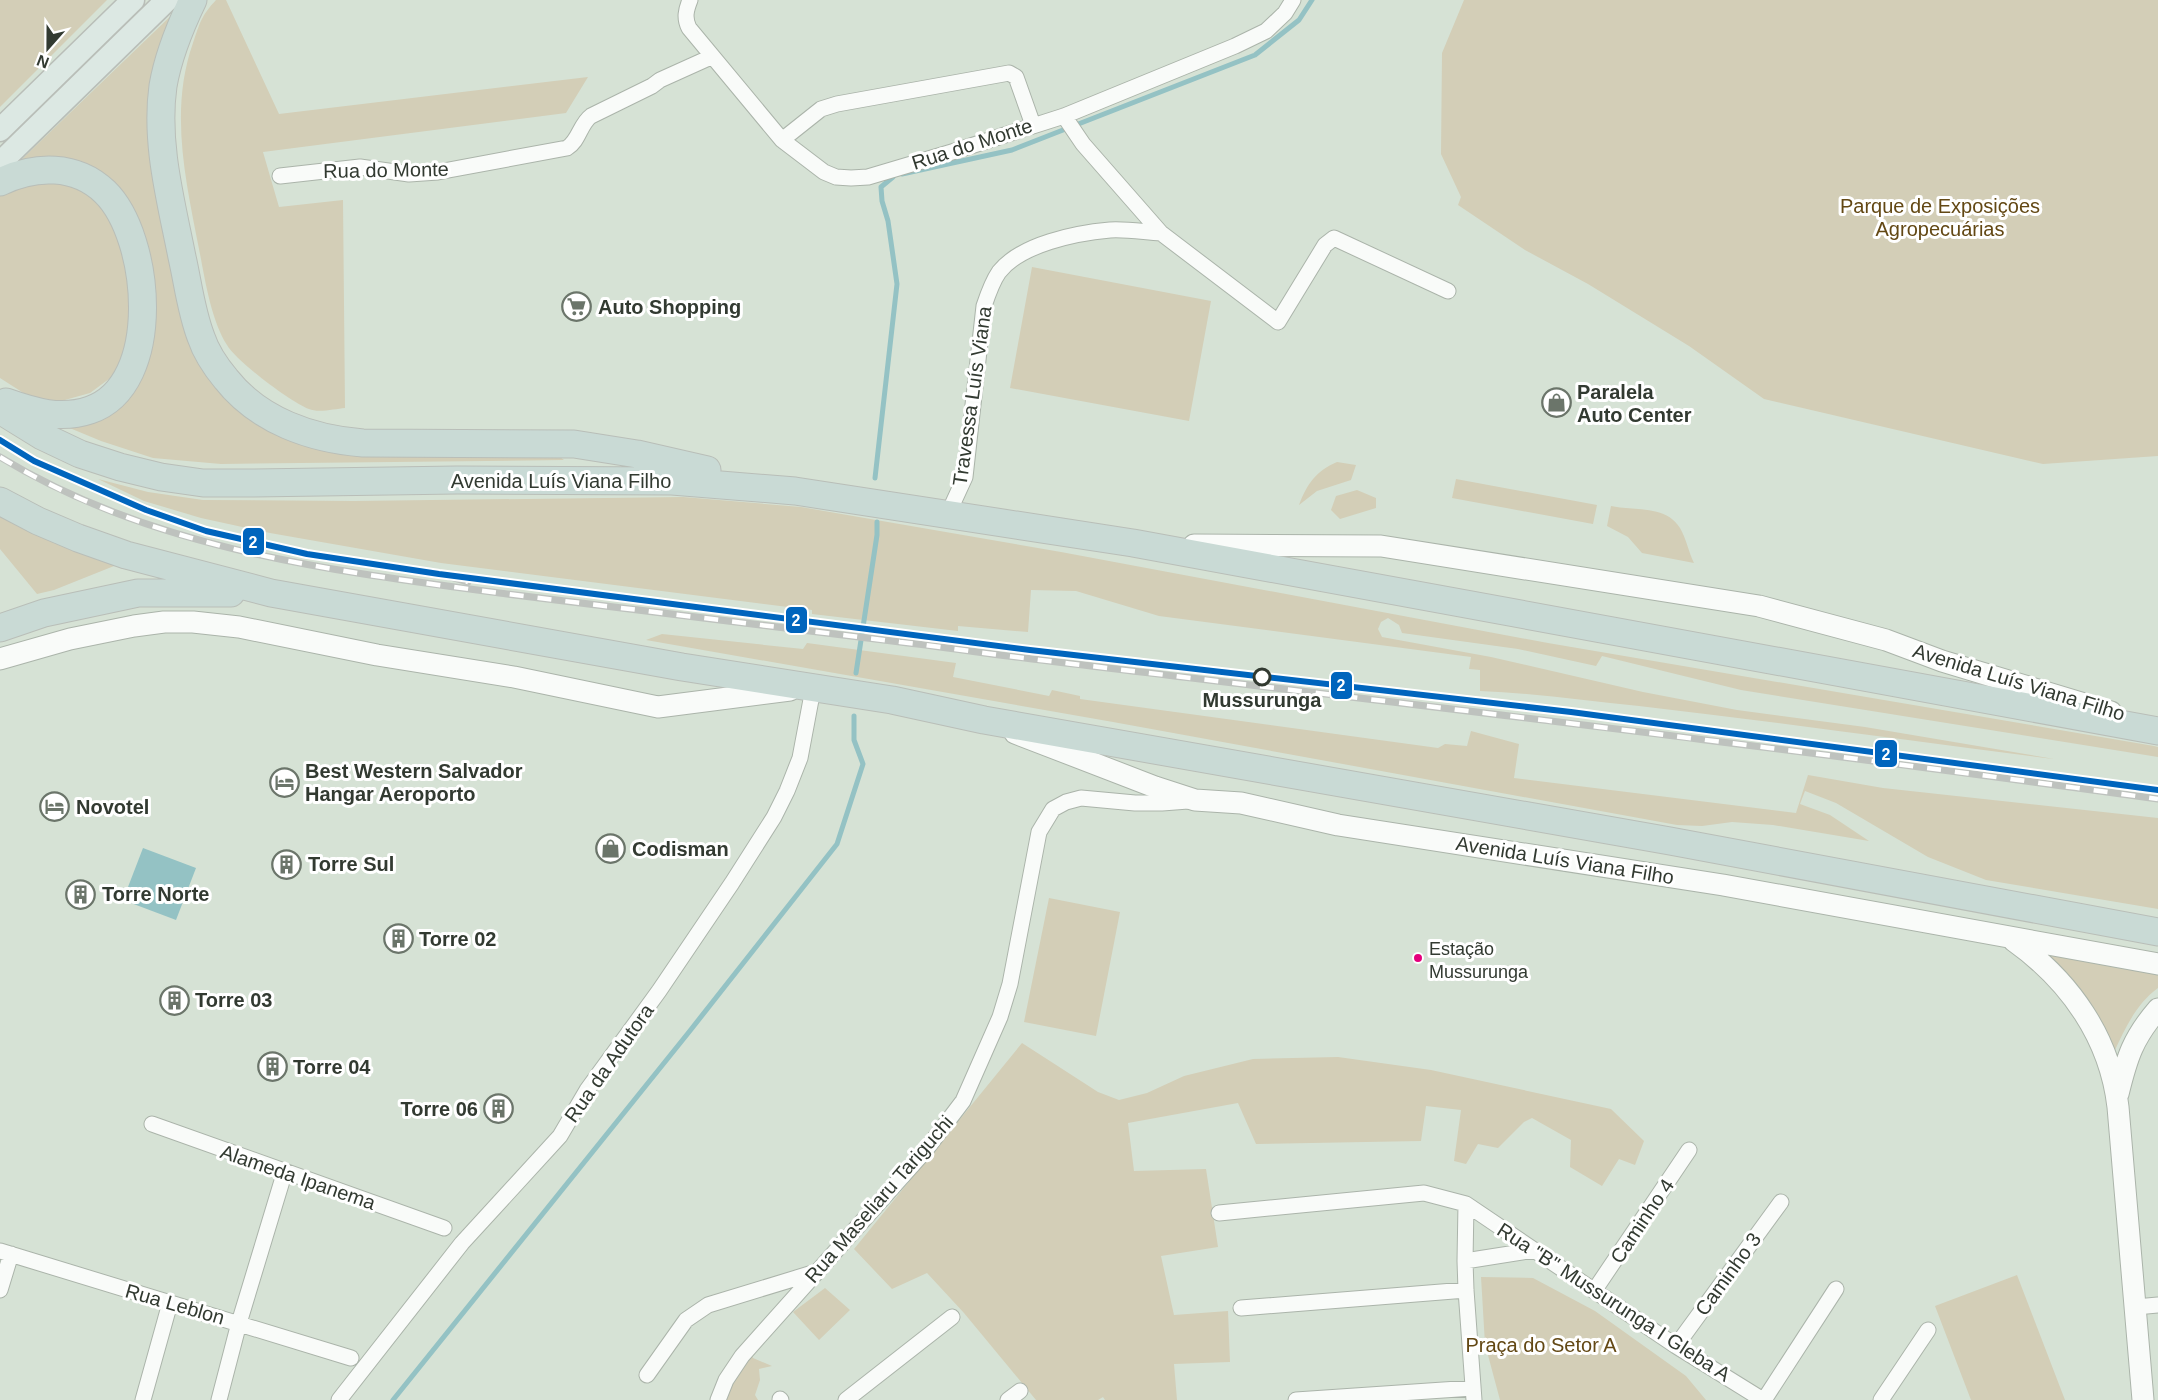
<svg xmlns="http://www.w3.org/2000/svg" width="2158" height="1400" font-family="Arial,sans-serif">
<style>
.green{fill:#d3ceb7}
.water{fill:#94c2c4}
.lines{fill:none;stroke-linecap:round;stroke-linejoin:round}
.stream{stroke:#94c2c4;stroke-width:5}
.street-casing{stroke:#abb4aa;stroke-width:17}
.secondary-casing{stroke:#abb4aa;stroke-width:23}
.primary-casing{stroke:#b9beb8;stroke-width:25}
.highway-casing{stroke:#b9beb8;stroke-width:29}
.street{stroke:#f9fbf9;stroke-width:15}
.secondary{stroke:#f9fbf9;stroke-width:21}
.primary{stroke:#dce8e3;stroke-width:22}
.highway{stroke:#c9dad5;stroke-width:27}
.rail-casing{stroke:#bec2be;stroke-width:7}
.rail{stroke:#fff;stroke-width:4.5;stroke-dasharray:14;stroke-linecap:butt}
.metro-1-casing{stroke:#fff;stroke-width:10}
.metro-1{stroke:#0065bd;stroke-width:6}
.stop-dot{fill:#fff;stroke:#323a31;stroke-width:3}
.bus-dot{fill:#e5007d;stroke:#fff;stroke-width:2}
.labels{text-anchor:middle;stroke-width:6;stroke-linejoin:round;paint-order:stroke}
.bus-label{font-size:18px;fill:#323a31;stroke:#fff;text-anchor:start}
.street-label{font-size:20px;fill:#323a31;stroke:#fff}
.park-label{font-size:20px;fill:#634814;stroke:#fff}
.poi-label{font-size:20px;font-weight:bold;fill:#323a31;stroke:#fff;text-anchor:start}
.stop-label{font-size:20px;font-weight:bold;fill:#323a31;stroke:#fff}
.line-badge{stroke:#fff;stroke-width:2}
.badge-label{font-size:16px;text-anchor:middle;font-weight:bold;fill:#fff}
</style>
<rect width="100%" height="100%" fill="#d6e2d5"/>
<path class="green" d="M0 0H107L0 107Z
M216 0H226L279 114 588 77 566 113 263 152 279 207 343 200 345 408C335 409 318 413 309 409 292 403 236 361 227 345 211 320 205 279 199 249 186 182 169 111 193 43 200 23 201 16 216 0Z
M1464 0H2158V456L2043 464 1764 399 1689 346 1588 284 1525 250 1458 205 1461 197 1441 154 1442 53Z
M179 8 160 55 187 331 280 435 557 455 564 460 221 464 153 458 101 441 60 424 137 379 127 208 19 162Z
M42 176 76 183 105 203 122 235 137 305 128 352 113 376 90 393 54 403 36 401 0 378V191Z
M1032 267 1211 301 1189 421 1010 388Z
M1337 462 1356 465 1351 480 1317 491 1299 505C1307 484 1316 471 1337 462Z
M98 479 148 492 203 500 354 501 683 497 801 507 1061 552 1548 643 2154 746 2158 747V757L1741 690 1602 656 1596 666 1518 649 1402 633 1399 625 1388 618 1381 622 1378 629 1382 637 1491 657 1643 692 1737 710 1865 727 2054 759C1916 742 1778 722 1639 706 1586 701 1533 693 1480 691V670L1469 669 1471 657 1159 616 1076 591 1031 590 1028 632 958 626V631L812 614V610L441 563 270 533 201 518 144 501Z
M1456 479 1597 505 1593 524 1452 498Z
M1357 490 1376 498V508L1340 519 1331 510 1336 496Z
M1611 506C1635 511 1666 505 1680 528 1686 538 1689 553 1694 563L1642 553 1628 537 1607 526Z
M0 512 119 564 54 590 37 594 0 549Z
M662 634 803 649 807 643 956 663 953 677 1049 696 1052 690 1080 696V699L1438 748 1445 744 1467 746 1471 731 1519 744 1514 778 1796 813 1808 775 1883 788 2158 818V909L1986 880 1928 857 1836 803 1805 791 1800 804 1830 815 1869 841 1773 825 1732 822 1702 826 1677 825 1113 722 646 640Z
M1049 898 1120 912 1096 1036 1024 1022Z
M2047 953 2158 975V988C2136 1004 2126 1027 2114 1052L2073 984Z
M1022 1043 1098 1092 1119 1100 1147 1093 1184 1076 1253 1059 1338 1057 1431 1070 1611 1109 1644 1141 1635 1165 1619 1159 1602 1186 1570 1167 1571 1140 1532 1118 1524 1122 1498 1148 1478 1144 1466 1164 1454 1161 1461 1110 1426 1106 1421 1141 1256 1144 1238 1103 1128 1123 1134 1171 1206 1169 1218 1247 1161 1256 1174 1315 1228 1311 1230 1362 1174 1364 1177 1400H1105L1103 1397 1098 1400H1036L964 1313 927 1273 892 1289 854 1249Z
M2017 1275 2065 1400H1971L1935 1306Z
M1481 1277 1533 1278 1595 1311 1686 1376 1706 1400H1500L1485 1344Z
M825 1288 850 1310 819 1340 793 1312Z
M750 1352 753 1358 772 1366 759 1369 760 1380 755 1395 758 1400H724Z"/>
<path class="water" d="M143 848 196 868 176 920 123 900Z"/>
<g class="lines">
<path class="stream" d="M902 174 1012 150 1255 55 1299 20 1312 0
M875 478 897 284 888 221 882 201 881 187 893 177
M856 673 877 535V522
M393 1400 689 1032 837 844 863 764 854 740V716"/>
<defs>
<path id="street" d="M690 0C686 10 684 18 689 28L782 140 824 172 836 177 851 178 868 177 952 152 1064 116 1235 46 1266 31 1285 13 1293 0
M1064 116 1083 144 1161 233 1278 322 1325 245 1334 238 1448 291
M782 140 821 109 837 104 1009 73 1016 77 1033 125
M280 176 360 167 409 174 438 172 567 148C579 141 580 124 591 116L652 86 660 80 711 57
M948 514 965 477 984 306C988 294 992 282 999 272 1021 244 1076 233 1110 230 1127 229 1144 232 1161 233
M152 1124 444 1228
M1219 1213 1424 1193 1466 1204 1676 1346 1763 1400
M0 1251 351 1358
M1465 1261 1466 1204
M0 1290 11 1254
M1594 1291 1689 1150
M2136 1307 2158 1305
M1241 1308 1466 1290
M1676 1346 1781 1202
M647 1375 686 1320 708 1305 816 1272
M780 1399 781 1400
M143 1400 170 1303
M219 1400 239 1323 285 1171
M339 1400 462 1243 560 1136 587 1090 659 991 732 883 774 817 787 791 800 758 813 689
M718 1400 726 1380 742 1356 925 1151 963 1101 1000 1017 1010 984 1039 832 1053 809 1066 802 1081 798 1135 803H1162L1188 801
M846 1400 952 1317
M1008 1400 1020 1391
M1296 1400 1473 1388
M1474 1400 1466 1290 1465 1261 1535 1250
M1764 1400 1836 1289
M1881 1400 1928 1330"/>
<path id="secondary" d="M1194 545 1381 546 1759 606 1886 640 1942 661 2111 712
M0 659 70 639 134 626 164 622H193L239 627 377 655 514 677 658 707 790 690
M1015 733 1155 787 1195 800 1241 803 1338 825 1723 885 2158 964
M2014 941C2070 981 2110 1038 2118 1107L2143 1400
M2118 1094C2127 1057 2133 1038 2158 1009"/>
<path id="primary" d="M0 130 133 0
M0 163 167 0"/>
<path id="highway" d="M193 0C180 27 168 57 163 86 155 143 171 201 182 257 188 283 191 311 201 337 206 352 216 367 226 379 259 421 312 439 363 443L574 444 637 454 707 470
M0 182C35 165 76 164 105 192 151 237 164 385 90 410 61 420 34 412 6 402
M0 410 42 436 80 454 120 467 161 477 203 483H250L457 480 672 481 795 491 1133 543 2158 731
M0 501 38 521 78 538 126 555 271 593 682 667 892 700 984 720 1670 841 2158 932
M0 628 44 613 138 593H231"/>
</defs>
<use href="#street" class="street-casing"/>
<use href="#secondary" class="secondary-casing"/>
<use href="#primary" class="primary-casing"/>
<use href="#highway" class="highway-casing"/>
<use href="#street" class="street"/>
<use href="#secondary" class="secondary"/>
<use href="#primary" class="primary"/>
<use href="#highway" class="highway"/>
<defs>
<path id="rail" d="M0 457C153 550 333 571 507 594 638 610 769 626 900 642 944 647 988 654 1032 659 1407 704 1783 747 2158 799
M439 574 468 582"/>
</defs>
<use href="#rail" class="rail-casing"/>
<use href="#rail" class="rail"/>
<defs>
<path id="metro-1" d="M0 440 34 461 146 510 206 531 307 554 439 574 1030 650 1571 712 2158 790"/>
</defs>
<use href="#metro-1" class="metro-1-casing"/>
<use href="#metro-1" class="metro-1"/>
</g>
<defs>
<symbol id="supermarket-ring" viewBox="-11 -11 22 22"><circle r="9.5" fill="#fff" stroke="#6b756a" stroke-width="1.5"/><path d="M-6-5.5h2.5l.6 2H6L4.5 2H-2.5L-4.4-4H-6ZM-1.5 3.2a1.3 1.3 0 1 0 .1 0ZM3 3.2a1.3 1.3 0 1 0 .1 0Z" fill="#6b756a"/></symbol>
<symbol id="shop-ring" viewBox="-11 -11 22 22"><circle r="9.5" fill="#fff" stroke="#6b756a" stroke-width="1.5"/><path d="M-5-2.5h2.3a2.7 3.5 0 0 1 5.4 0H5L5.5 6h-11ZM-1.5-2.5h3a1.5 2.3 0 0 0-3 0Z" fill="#6b756a"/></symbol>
<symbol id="hotel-ring" viewBox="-11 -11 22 22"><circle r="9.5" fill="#fff" stroke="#6b756a" stroke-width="1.5"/><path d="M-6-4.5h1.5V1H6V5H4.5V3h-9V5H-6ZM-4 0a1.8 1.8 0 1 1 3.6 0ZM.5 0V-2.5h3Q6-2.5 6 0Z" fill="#6b756a"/></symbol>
<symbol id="building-ring" viewBox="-11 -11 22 22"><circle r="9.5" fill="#fff" stroke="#6b756a" stroke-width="1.5"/><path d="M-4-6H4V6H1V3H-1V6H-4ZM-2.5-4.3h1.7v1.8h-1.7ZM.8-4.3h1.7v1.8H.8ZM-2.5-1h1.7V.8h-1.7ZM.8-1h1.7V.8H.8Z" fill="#6b756a"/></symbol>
</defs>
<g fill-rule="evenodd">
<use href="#supermarket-ring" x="560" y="290" width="33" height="33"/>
<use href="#shop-ring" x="1540" y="386" width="33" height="33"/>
<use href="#hotel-ring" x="268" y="766" width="33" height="33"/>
<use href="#hotel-ring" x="38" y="790" width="33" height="33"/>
<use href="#shop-ring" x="594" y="832" width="33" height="33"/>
<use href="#building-ring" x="270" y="848" width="33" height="33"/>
<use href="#building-ring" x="64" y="878" width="33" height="33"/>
<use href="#building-ring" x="382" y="922" width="33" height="33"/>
<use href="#building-ring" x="158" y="984" width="33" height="33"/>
<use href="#building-ring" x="256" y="1050" width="33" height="33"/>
<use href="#building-ring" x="482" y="1092" width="33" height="33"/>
</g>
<circle class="stop-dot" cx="1262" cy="677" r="8"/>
<circle class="bus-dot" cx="1418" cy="958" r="5"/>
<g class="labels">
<g class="bus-label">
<text x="1429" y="955">Estação<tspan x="1429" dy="23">Mussurunga</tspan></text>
</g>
<g class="street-label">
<text transform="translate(972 144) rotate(-18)" y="7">Rua do Monte</text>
<text transform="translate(386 170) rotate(-1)" y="7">Rua do Monte</text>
<text transform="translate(972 396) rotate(-82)" y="7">Travessa Luís Viana</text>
<text x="561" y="488">Avenida Luís Viana Filho</text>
<text transform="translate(2019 682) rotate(17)" y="7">Avenida Luís Viana Filho</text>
<text transform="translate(1565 860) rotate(9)" y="7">Avenida Luís Viana Filho</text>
<text transform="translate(609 1063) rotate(-55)" y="7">Rua da Adutora</text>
<text transform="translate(298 1177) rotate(19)" y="7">Alameda Ipanema</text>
<text transform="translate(879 1199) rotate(-49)" y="7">Rua Maseliaru Tariguchi</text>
<text transform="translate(1642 1221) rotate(-56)" y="7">Caminho 4</text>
<text transform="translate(1728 1274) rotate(-54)" y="7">Caminho 3</text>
<text transform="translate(1614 1302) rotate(33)" y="7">Rua "B" Mussurunga I Gleba A</text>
<text transform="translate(175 1304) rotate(16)" y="7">Rua Leblon</text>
</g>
<g class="park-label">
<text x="1940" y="213">Parque de Exposições<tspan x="1940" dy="23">Agropecuárias</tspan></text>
<text x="1541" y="1352">Praça do Setor A</text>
</g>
<g class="poi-label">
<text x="598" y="314">Auto Shopping</text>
<text x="1577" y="399">Paralela<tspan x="1577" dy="23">Auto Center</tspan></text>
<text x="305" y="778">Best Western Salvador<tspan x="305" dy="23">Hangar Aeroporto</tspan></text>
<text x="76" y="814">Novotel</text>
<text x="632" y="856">Codisman</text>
<text x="308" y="871">Torre Sul</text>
<text x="102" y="901">Torre Norte</text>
<text x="419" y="946">Torre 02</text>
<text x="195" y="1007">Torre 03</text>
<text x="293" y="1074">Torre 04</text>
<text x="478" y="1116" text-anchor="end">Torre 06</text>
</g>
<g class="stop-label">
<text x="1262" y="707">Mussurunga</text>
</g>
</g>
<g class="line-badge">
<rect x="242" y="527" width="23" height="29" rx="6" fill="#0065bd"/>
<rect x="785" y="606" width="23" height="28" rx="6" fill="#0065bd"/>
<rect x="1330" y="671" width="23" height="29" rx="6" fill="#0065bd"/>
<rect x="1874" y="739" width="24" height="29" rx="6" fill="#0065bd"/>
</g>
<g class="badge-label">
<text x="253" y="548">2</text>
<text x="796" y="626">2</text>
<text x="1341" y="691">2</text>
<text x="1886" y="760">2</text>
</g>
<g transform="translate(48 48) rotate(201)" stroke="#ffffff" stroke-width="4.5" paint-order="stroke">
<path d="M0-4.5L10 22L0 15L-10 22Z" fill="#323a31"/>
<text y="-9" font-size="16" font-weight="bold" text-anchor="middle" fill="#323a31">N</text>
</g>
</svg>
